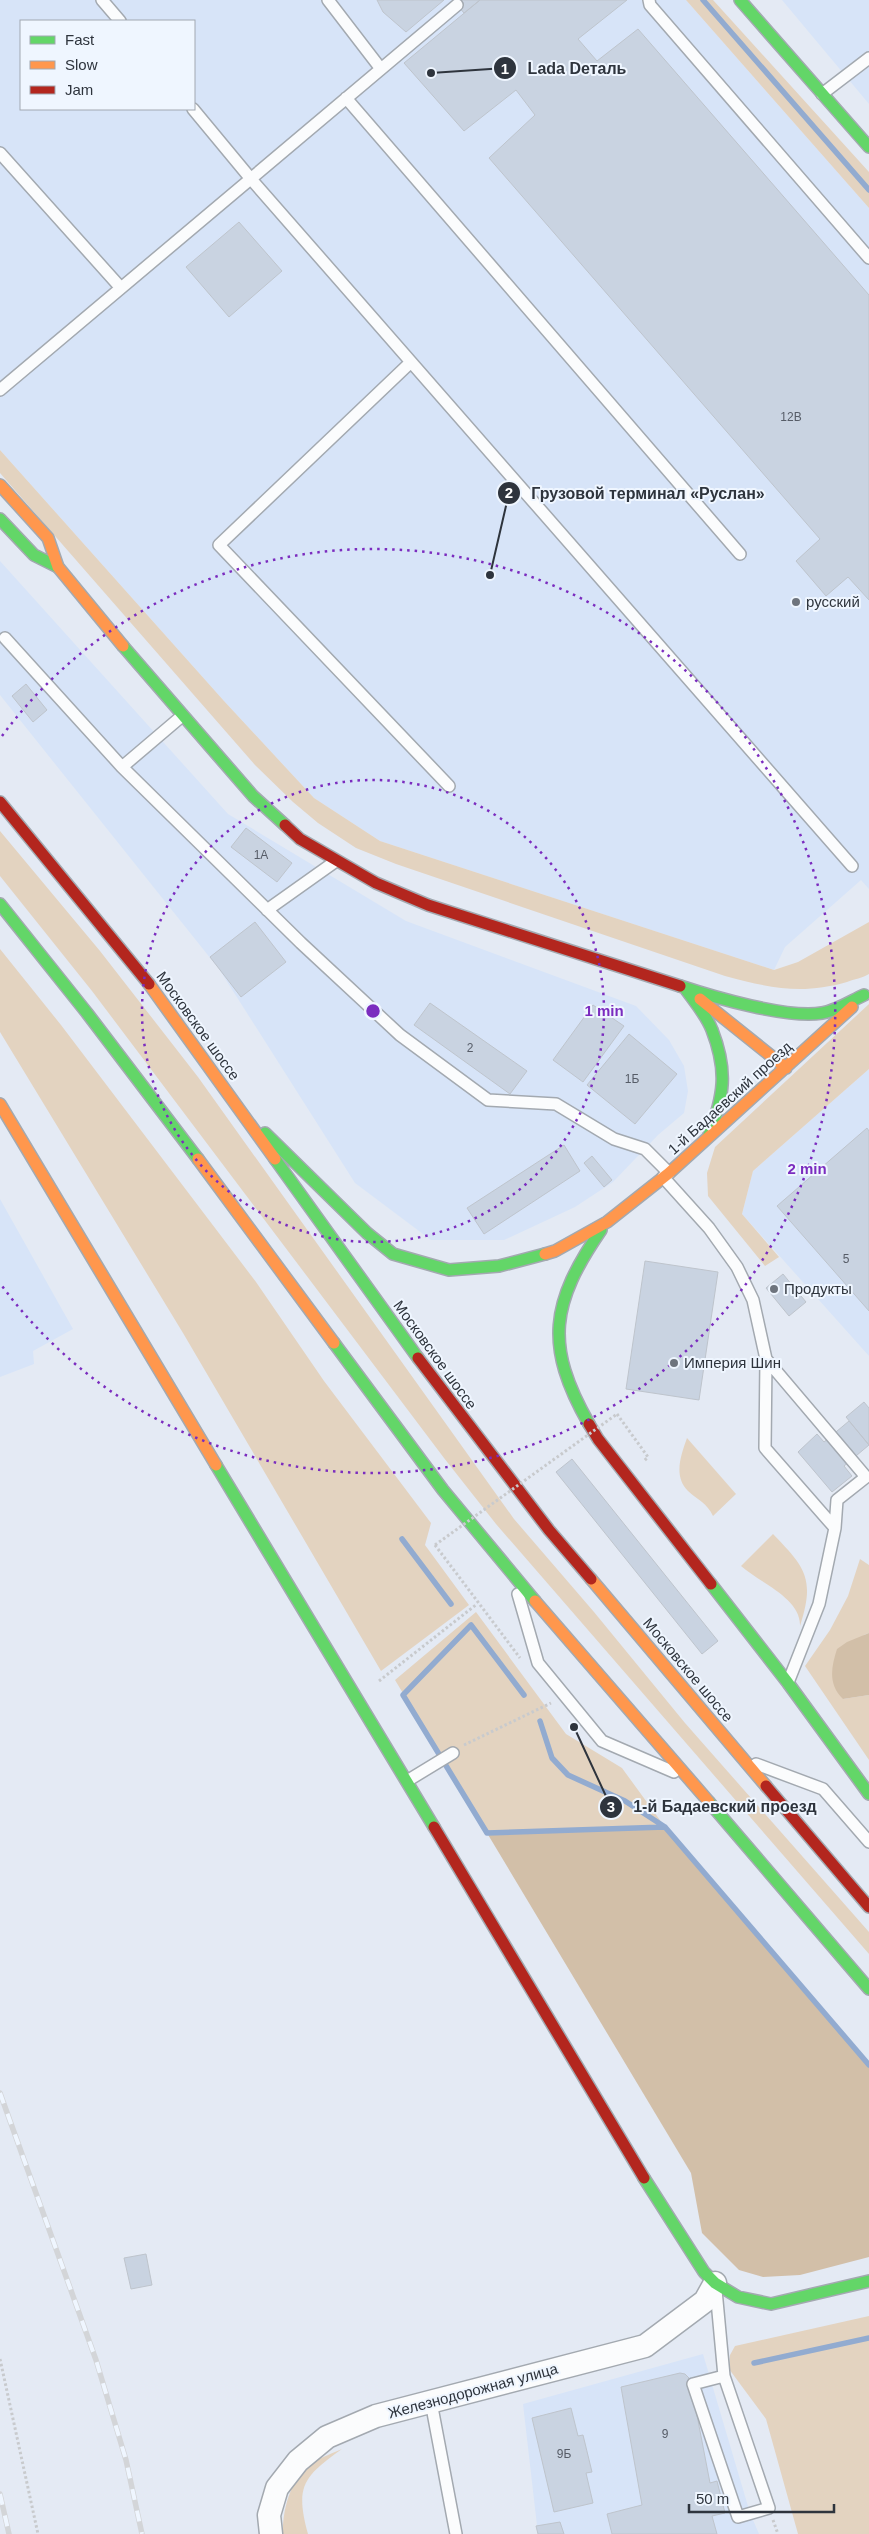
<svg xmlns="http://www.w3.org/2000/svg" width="869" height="2534" font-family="Arial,sans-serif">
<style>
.built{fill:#d7e4f8;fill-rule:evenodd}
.green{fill:#e3d3c0}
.forest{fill:#d2bfa8}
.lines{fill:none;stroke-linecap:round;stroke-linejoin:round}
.stream{stroke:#92abd0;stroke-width:5.5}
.building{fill:#c9d3e1;stroke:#bec4cc}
.lane-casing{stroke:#a3a9b0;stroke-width:14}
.street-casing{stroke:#a3a9b0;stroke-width:25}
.fast-casing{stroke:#a3a9b0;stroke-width:14}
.slow-casing{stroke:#a3a9b0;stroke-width:14}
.jam-casing{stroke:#a3a9b0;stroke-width:14}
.path{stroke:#c8cacd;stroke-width:3;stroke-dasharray:2.5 2.5;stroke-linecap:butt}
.lane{stroke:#fbfcfd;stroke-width:11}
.street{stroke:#fbfcfd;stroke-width:22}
.fast{stroke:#63d668;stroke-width:11}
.slow{stroke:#ff974d;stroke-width:11}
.jam{stroke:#b3261e;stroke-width:11}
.rail-casing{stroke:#d3d5d8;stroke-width:5.5}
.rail{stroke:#eff6ff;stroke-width:4;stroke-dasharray:11;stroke-linecap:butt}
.path-bridge{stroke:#c8cacd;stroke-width:3;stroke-dasharray:2.5 2.5;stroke-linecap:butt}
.ring{fill:none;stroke:#7b2cbf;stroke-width:2.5;stroke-dasharray:2.5 5}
.poi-dot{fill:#6e747d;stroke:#eff6ff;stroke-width:2}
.labels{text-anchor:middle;stroke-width:4;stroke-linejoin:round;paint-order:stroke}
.number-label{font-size:12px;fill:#565c67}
.poi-label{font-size:15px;fill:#2e343d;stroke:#eff6ff;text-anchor:start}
.street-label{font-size:15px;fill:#2e343d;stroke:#eff6ff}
.centre{fill:#7b2cbf;stroke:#eff6ff;stroke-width:2.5}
.ring-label{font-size:15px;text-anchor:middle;font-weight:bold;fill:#7b2cbf;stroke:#eff6ff;stroke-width:4;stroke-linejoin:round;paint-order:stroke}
.leader{fill:none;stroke:#2e343d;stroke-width:2}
.callout-dot{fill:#2e343d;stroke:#eff6ff;stroke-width:2}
.mark-label{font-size:15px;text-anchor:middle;font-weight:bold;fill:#fff}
.callout-label{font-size:16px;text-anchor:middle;font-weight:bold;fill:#2e343d;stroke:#eff6ff;stroke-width:4;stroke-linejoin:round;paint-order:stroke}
</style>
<rect width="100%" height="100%" fill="#e4eaf4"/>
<path class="built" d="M0 0H686L869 208V889L861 880 785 947 774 970 380 841 314 798 224 701 0 450ZM21 21H194V109H21Z
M782 0H869V104Z
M0 561 228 814 406 921 636 1006 669 1040 684 1066 688 1091 684 1113 658 1135 613 1182 575 1207 504 1240H431L355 1183 219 969 0 695Z
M869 1069V1356L742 1214 753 1171Z
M0 1199 73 1329 33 1351 34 1364 0 1377Z
M703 2354 750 2513 759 2534H538L523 2404Z"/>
<path class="green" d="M686 0H713L869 172V208Z
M0 450 224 701 314 798 380 841 774 970 798 962 869 922V974C863 978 854 979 847 982 802 995 770 988 725 976L396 864 356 848 318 823 293 802 255 765 0 473Z
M0 831 100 951 198 1077 514 1519 594 1612 685 1723 869 1932V1954L496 1524 444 1458 92 991 0 876Z
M0 949 61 1025 256 1282 324 1381 431 1523 425 1545 469 1605 381 1671 183 1333 0 1032Z
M869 1004V1069L753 1171 742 1214 779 1257 765 1266 708 1196 707 1173 715 1147Z
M687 1438 736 1494 713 1516C707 1503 698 1500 688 1491 673 1476 681 1455 687 1438Z
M773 1534C806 1568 815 1579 800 1626 801 1598 760 1583 741 1566Z
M860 1559 869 1565V1633L864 1635 843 1699 869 1695V1760L805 1666 830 1630 848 1596Z
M476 1612 566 1734 622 1768 665 1827 487 1833 395 1680Z
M869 2316V2534H798L766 2419 729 2369 730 2355 735 2346Z
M342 2449C303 2477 295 2486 308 2534H283C282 2510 291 2476 314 2462 322 2457 333 2453 342 2449Z"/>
<path class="forest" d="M869 1633V1695L843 1699C828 1684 831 1668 837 1649L847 1642Z
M665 1827 869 2065V2257L800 2275 763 2277 739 2270 702 2233 691 2173 487 1833Z"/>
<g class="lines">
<path class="stream" d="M703 0 869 190
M402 1539 451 1604
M524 1695 471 1625 403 1695 487 1833 665 1827
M540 1721 552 1758 568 1775 625 1801 665 1827 869 2065
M754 2363 869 2338"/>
</g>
<path class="building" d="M377 0H444L406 32 383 12Z
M453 0H480L464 13Z
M480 0H627L578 39 597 61 638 29 869 295V600L848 577 826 596 796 561 820 539 489 158 535 115 516 90 464 131 404 63Z
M239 222 282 271 229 317 186 267Z
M26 684 47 710 33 722 12 696Z
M246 828 292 863 277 882 231 847Z
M255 922 286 962 241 997 210 957Z
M430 1003 527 1071 510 1094 414 1025Z
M593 1005 624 1026 583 1082 553 1060Z
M629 1034 677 1074 635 1124 587 1085Z
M867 1128 869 1131V1311L777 1206Z
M564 1145 580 1171 484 1234 467 1208Z
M592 1156 612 1180 604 1187 584 1163Z
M645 1261 718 1272 699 1400 626 1389Z
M783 1274 806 1302 789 1316 766 1288Z
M864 1402 869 1408V1445L846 1417Z
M849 1421 869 1445 844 1466 852 1476 832 1492 798 1452 817 1434 824 1442Z
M572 1459 718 1641 702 1654 556 1472Z
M146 2254 152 2285 131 2289 124 2258Z
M680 2373 685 2374 690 2379 710 2483 717 2481 725 2513 712 2516 717 2534H612L607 2514 642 2505 621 2387Z
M571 2408 578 2436 583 2435 592 2472 586 2473 593 2503 554 2512 532 2418Z
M560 2522 564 2534H538L536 2526Z"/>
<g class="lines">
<defs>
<path id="lane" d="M102 0 120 21
M328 0 381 69
M649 0 650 5 869 258
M822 94 869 58
M346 98 740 554
M193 109 251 179 852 866
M0 153 121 288
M411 362 219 545 449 786
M0 390 457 5
M5 638 122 767 301 943 400 1035 488 1100 556 1104 614 1139 645 1149 669 1173
M122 767 182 716
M267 910 336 861
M663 1177 709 1228 737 1267 753 1300 766 1359 765 1448 835 1528
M766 1359 866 1477 837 1500 835 1528 819 1604 789 1680
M518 1594 538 1663 602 1741 674 1772
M756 1764 823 1789 869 1842
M407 1781 453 1753
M716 2290 724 2376 769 2508 738 2517 693 2384 724 2376
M431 2402 456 2534"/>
<path id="street" d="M271 2534 269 2515 277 2488 298 2461 327 2437 376 2416 645 2346 705 2301 715 2283"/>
<path id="fast" d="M740 0 869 147
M0 519 34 555 58 567
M123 646 253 796 285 825
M0 904 87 1013 198 1159
M680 986C713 997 788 1019 822 1013 836 1011 851 1001 864 995
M685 988C694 1001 707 1016 712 1030 728 1071 724 1096 709 1135
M265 1133 367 1233 393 1254 449 1270 499 1266 545 1254
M275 1159 418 1358
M334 1343 443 1490 535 1601
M589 1424C544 1345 551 1303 601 1230
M216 1465 434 1827
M711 1584 788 1683 869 1794
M709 1802 869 1989
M644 2178 704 2272 715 2283 738 2297 771 2304 869 2281"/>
<path id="slow" d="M0 485 48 538 58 567 123 646
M149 984 275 1159
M700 999 786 1068
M0 1104 216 1465
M198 1159 334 1343
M545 1254 555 1251 607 1222 669 1173 852 1007
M591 1579 766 1786
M535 1601 709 1802"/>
<path id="jam" d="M0 802 149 984
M285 825 300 839 376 883 428 905 680 986
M418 1358 549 1530 591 1579
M589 1424 598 1439 711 1584
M766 1786 869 1907
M434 1827 644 2178"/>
</defs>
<use href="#lane" class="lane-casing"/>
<use href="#street" class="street-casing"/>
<use href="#fast" class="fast-casing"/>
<use href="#slow" class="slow-casing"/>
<use href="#jam" class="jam-casing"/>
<path class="path" d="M617 1414 648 1457 644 1461
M435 1545 520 1658
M379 1681 477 1604
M464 1745 551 1703
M0 2359 38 2534
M773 2520 778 2534"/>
<use href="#lane" class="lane"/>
<use href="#street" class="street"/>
<use href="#fast" class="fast"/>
<use href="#slow" class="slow"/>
<use href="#jam" class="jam"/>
<defs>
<path id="rail" d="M0 2093 96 2360 126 2460 142 2534
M0 2494 9 2534"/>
</defs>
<use href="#rail" class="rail-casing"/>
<use href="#rail" class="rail"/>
<path class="path-bridge" d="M435 1545 617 1414"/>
</g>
<g class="ring">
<circle cx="373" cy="1011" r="231"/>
<path d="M2 736A462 462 0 1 1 2 1286"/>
</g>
<g class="poi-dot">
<circle cx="796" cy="602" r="5"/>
<circle cx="774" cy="1289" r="5"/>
<circle cx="674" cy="1363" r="5"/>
</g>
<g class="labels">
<g class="number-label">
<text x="791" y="421">12В</text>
<text x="261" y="859">1А</text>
<text x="470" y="1052">2</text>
<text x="632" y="1083">1Б</text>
<text x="846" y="1263">5</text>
<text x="665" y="2438">9</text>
<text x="564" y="2458">9Б</text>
</g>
<g class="poi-label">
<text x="806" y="607">русский</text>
<text x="784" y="1294">Продукты</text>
<text x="684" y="1368">Империя Шин</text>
</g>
<g class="street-label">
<text transform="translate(198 1026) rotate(54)" y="5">Московское шоссе</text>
<text transform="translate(730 1098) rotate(-42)" y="5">1-й Бадаевский проезд</text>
<text transform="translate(435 1355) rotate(54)" y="5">Московское шоссе</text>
<text transform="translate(688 1670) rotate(50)" y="5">Московское шоссе</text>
<text transform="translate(473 2391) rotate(-15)" y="5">Железнодорожная улица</text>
</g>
</g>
<circle cx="373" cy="1011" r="8" class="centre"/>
<g class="ring-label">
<text x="604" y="1016">1 min</text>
<text x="807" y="1174">2 min</text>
</g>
<path class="leader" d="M431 73L505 68M490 575L509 493M574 1727L611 1807"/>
<g class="callout-dot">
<circle cx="431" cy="73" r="5"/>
<circle cx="490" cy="575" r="5"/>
<circle cx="574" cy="1727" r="5"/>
<circle cx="505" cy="68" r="12"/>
<circle cx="509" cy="493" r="12"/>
<circle cx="611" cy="1807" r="12"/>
</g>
<g class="mark-label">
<text x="505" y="74">1</text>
<text x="509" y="498">2</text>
<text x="611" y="1812">3</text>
</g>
<g class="callout-label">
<text x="577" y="74">Lada Dеталь</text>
<text x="648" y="499">Грузовой терминал «Руслан»</text>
<text x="725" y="1812">1-й Бадаевский проезд</text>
</g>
<rect x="20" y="20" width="175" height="90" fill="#eff6ff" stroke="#a2a8b1"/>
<rect x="30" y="36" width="25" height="8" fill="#63d668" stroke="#a2a8b1"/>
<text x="65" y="45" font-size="15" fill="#2e343d">Fast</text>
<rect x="30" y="61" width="25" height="8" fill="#ff974d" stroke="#a2a8b1"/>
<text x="65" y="70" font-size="15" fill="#2e343d">Slow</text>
<rect x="30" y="86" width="25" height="8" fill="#b3261e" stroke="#a2a8b1"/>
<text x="65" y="95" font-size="15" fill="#2e343d">Jam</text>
<path d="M689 2504v8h145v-8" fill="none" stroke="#2e343d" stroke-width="2.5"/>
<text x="696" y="2504" font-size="15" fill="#2e343d" stroke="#eff6ff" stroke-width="4" paint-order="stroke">50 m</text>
</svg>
